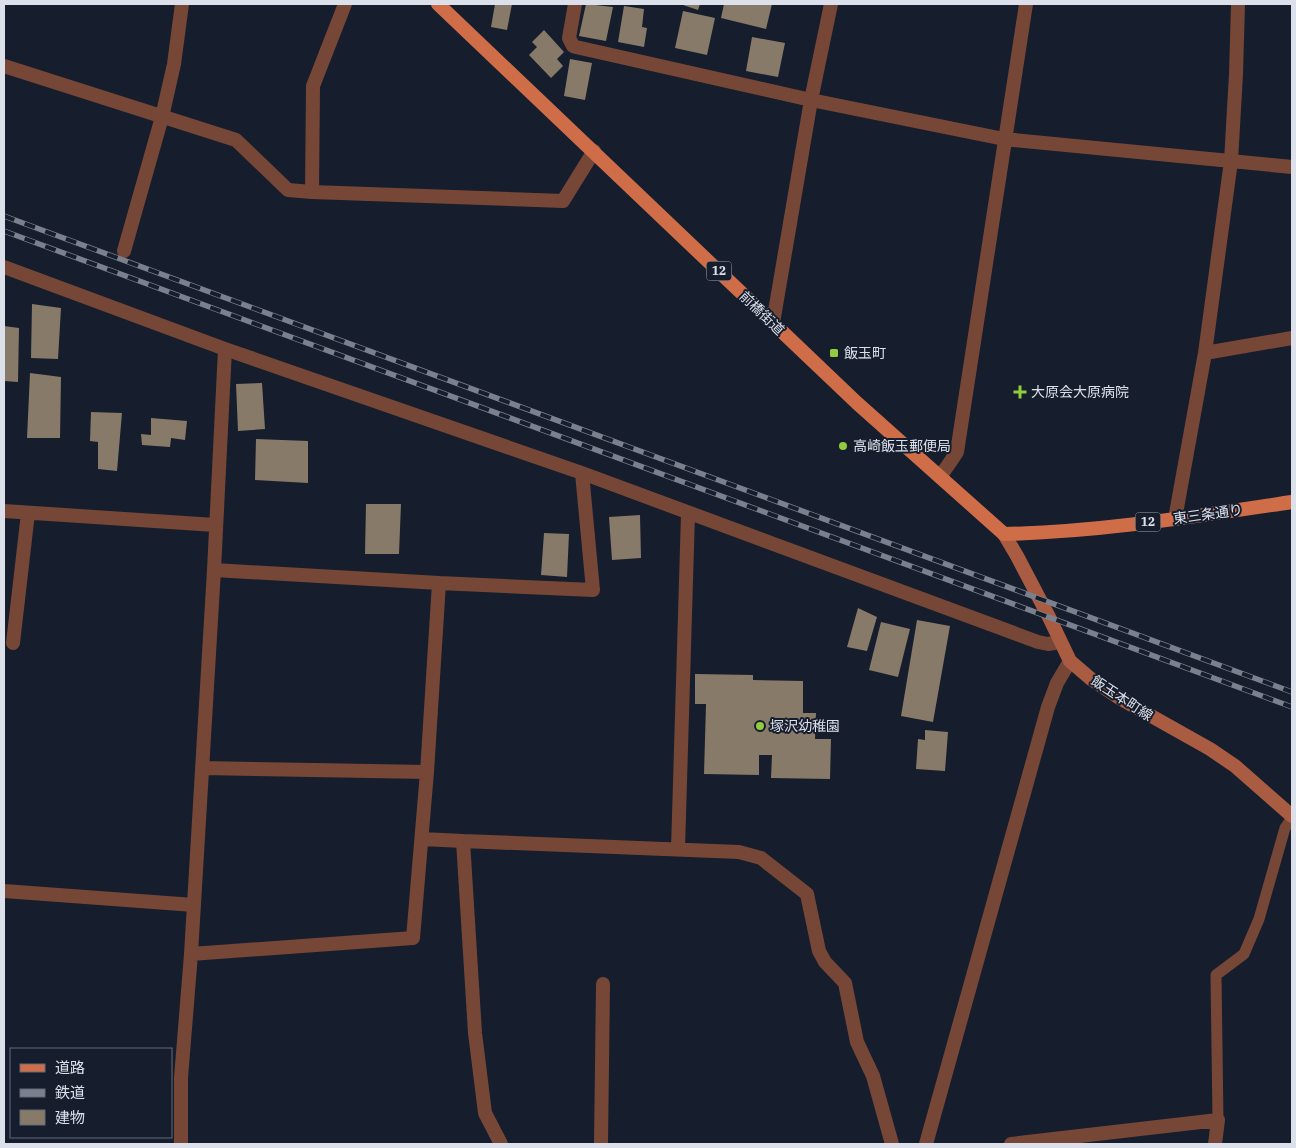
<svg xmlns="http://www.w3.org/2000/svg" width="1296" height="1148" font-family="'IBM Plex Serif','Noto Sans JP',serif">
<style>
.building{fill:#887a68}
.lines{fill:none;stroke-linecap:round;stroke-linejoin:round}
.service{stroke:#764736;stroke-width:11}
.minor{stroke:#764736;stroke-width:14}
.secondary{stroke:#a95c41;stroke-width:14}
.primary{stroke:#d06d49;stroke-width:14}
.rail-casing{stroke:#7a808d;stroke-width:5.5}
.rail{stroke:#161d2c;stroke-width:4;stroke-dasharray:11;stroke-linecap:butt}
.poi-dot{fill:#92cd3e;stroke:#161d2c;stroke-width:2}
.labels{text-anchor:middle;stroke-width:4;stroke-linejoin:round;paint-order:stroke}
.shield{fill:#161d2c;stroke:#a0a6b2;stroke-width:1}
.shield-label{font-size:12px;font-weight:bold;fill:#dbe0eb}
.street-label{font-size:14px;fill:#dbe0eb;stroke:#161d2c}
.poi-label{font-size:14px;fill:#dbe0eb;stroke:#161d2c;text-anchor:start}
</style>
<rect width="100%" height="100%" fill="#161d2c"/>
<path class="building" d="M495 4H512L507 30 491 27Z
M586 4 613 7 606 41 579 36Z
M680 4H700L698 10Z
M724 4H772L766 29 721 18Z
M624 6 644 9 642 27 647 28 644 47 618 42Z
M683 11 715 18 707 55 675 48Z
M544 30 564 52 557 59 563 66 551 78 529 55 537 47 532 42Z
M752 37 785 43 778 77 746 71Z
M570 59 592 63 585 100 564 96Z
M32 304 61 308 58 359 31 358Z
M4 326 19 328 18 382 4 381Z
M30 373 61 377 60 438H27Z
M262 383 265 429 238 431 236 384Z
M91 412 122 413 117 471 98 469V442L90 441Z
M151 418 187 421 185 440 171 438 170 447 142 445 141 434 151 435Z
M256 439 308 441V483L255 480Z
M366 504H401L399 554H365Z
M640 515 641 558 612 560 609 517Z
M544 533 569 534 567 577 541 575Z
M858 608 877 617 867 651 847 647Z
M917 620 950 626 933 722 901 716Z
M881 622 910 629 898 677 869 670Z
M695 674 753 675V680L803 681V713H816L815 739H831L830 779 771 778 772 755H759V775L704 774 706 704H695Z
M925 730 948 732 945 771 916 769 918 739 925 740Z"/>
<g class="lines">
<path class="service" d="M1218 1120 1216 975 1244 954 1259 919 1285 828 1292 818"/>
<path class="minor" d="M575 4 569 38 573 46 576 47 811 100 1004 139 1292 167
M4 66 236 140 288 190 312 192 563 201 594 151
M312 192 313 86 345 4
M124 251 162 117 174 64 182 4
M4 267 225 349 582 473 1038 642 1048 644 1060 642
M773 323 811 100 831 4
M1205 353 1292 338
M940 477 957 452 1026 4
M4 511 215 525
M1175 519 1205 353 1231 161 1236 74 1238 4
M214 570 439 583 593 590 582 473
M13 643 28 513
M202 768 427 772
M422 839 463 841
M678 849 688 514
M4 891 194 905
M191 954 413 938 427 772 439 583
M181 1144V1078L191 954 214 570 225 349
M501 1144 485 1113 475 1033 463 841 739 852 761 858 807 894 819 951 825 962 845 983 857 1042 873 1076 892 1144
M601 1144 603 984
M926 1144 1048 707 1057 683 1070 661
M1011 1144 1218 1120 1215 1144"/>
<path class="secondary" d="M1004 534 1017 556 1049 617 1070 661 1091 679 1121 699 1210 749 1235 766 1292 816"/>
<path class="primary" d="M438 4 857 403 1004 534C1100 532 1197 516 1292 502"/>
<defs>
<path id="rail" d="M4 216 1292 692
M4 231 1292 707"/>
</defs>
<use href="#rail" class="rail-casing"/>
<use href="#rail" class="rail"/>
</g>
<g class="poi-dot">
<rect x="829" y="348" width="10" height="10" rx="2.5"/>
<path d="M1017.5 384.5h5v5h5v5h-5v5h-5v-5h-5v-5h5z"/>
<circle cx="843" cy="446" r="5"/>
<circle cx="760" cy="726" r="5"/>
</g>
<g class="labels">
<g class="shield">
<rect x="706.5" y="261.5" width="25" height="19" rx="4"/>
<rect x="1135.5" y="512.5" width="25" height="19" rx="4"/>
</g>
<g class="shield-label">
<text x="719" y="275">12</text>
<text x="1148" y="526">12</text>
</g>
<g class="street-label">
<text transform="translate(762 313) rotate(44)" y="5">前橋街道</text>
<text transform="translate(1208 514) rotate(-8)" y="5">東三条通り</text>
<text transform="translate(1122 698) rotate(33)" y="5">飯玉本町線</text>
</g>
<g class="poi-label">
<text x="844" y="358">飯玉町</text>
<text x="1031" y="397">大原会大原病院</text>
<text x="853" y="451">高崎飯玉郵便局</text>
<text x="770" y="731">塚沢幼稚園</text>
</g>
</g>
<rect width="1296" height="1148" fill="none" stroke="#dbe0eb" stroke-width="10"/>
<rect x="10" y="1048" width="162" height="90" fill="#161d2c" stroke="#656b78"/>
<rect x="20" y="1064" width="25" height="8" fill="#d06d49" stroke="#656b78"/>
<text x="55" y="1073" font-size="15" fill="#dbe0eb">道路</text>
<rect x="20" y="1089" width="25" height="8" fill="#7a808d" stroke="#656b78"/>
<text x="55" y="1098" font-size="15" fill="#dbe0eb">鉄道</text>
<rect x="20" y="1110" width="25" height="15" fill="#887a68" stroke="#656b78"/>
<text x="55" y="1123" font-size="15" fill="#dbe0eb">建物</text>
</svg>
